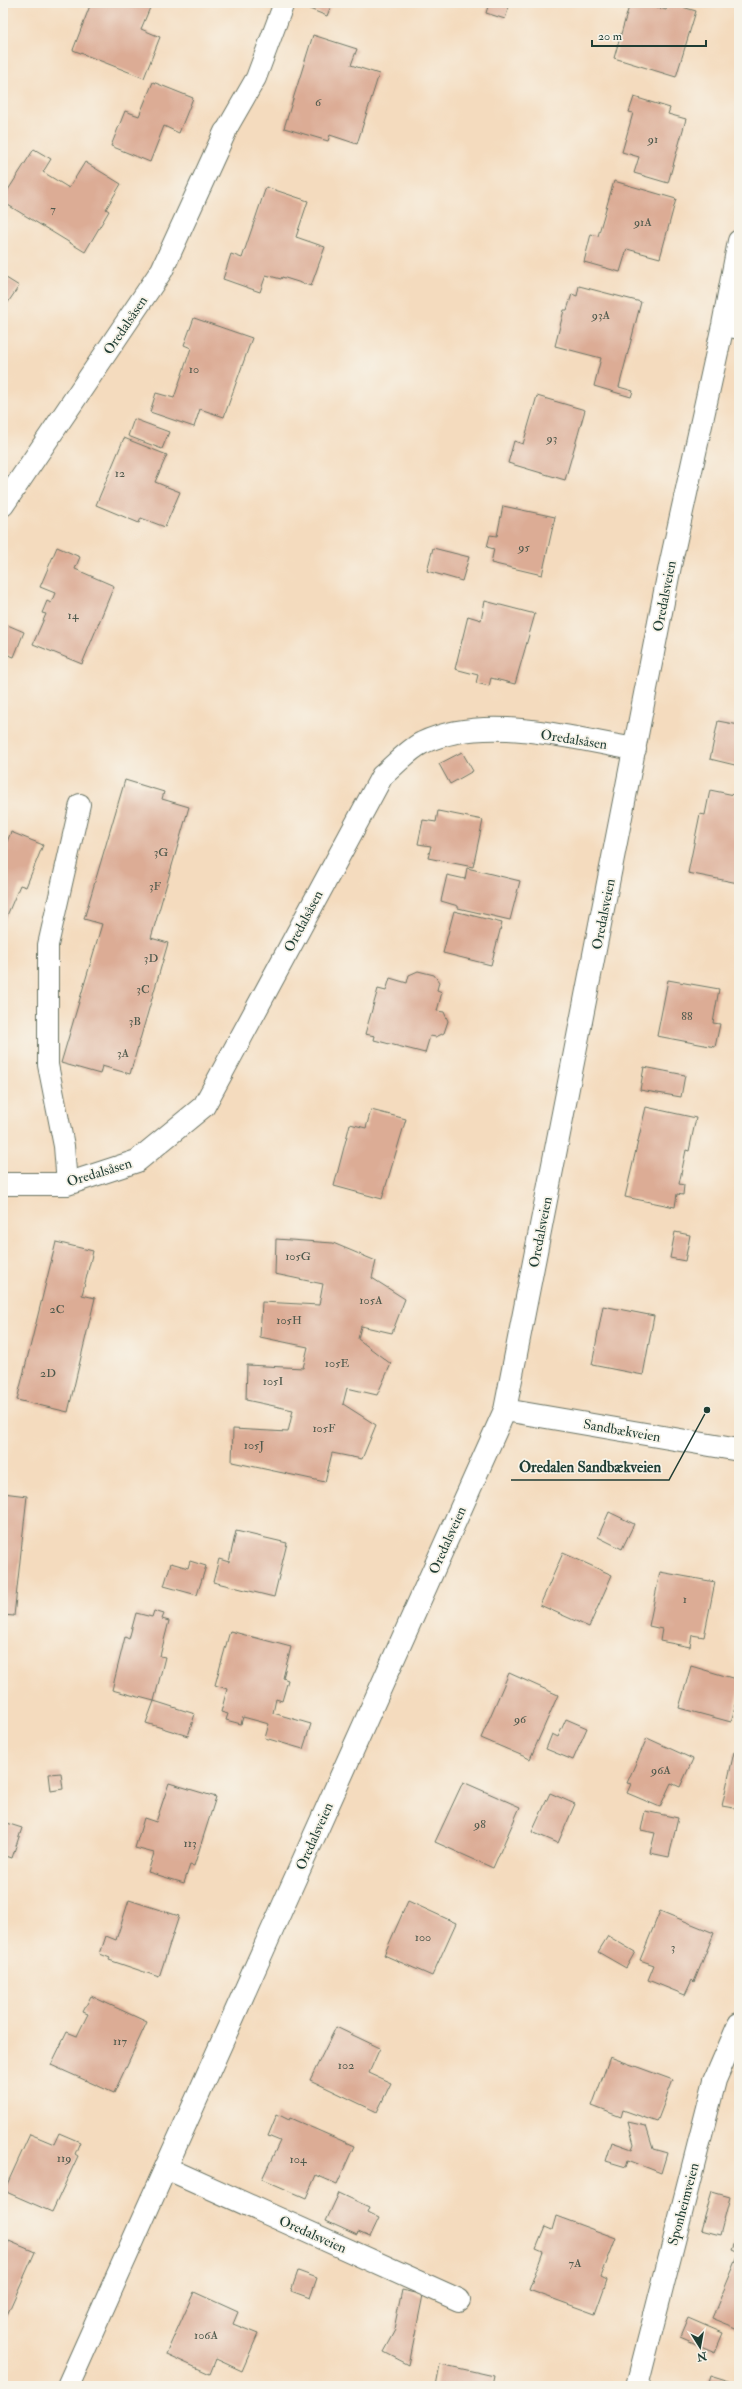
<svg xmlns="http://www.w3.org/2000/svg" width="742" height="2389" font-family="'IM FELL Double Pica',serif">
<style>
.building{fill:#dcac95}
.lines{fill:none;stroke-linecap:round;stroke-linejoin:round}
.lane-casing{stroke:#6a7464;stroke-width:22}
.street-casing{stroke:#6a7464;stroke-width:24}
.lane{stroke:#fff;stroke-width:20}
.street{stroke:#fff;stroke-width:22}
.labels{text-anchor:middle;stroke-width:3.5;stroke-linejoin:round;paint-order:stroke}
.number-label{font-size:12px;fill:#4e594c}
.street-label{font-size:14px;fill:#1f3d34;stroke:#f7f3e8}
.leader{fill:none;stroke:#1f3d34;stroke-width:1.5}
.callout-dot{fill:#1f3d34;stroke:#f7f3e8;stroke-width:1.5}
.callout-label{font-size:15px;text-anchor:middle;font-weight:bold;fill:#1f3d34;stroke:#f7f3e8;stroke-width:3.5;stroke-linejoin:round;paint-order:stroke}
</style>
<rect width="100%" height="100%" fill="#f7f3e8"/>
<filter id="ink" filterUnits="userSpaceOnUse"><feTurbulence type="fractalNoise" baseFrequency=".025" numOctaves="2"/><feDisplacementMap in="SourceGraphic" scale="8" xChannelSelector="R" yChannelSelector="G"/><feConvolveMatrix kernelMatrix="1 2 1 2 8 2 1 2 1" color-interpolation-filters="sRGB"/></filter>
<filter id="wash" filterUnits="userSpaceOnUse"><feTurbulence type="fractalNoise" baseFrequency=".012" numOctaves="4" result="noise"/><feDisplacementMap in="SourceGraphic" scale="16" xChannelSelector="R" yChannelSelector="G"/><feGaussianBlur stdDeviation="0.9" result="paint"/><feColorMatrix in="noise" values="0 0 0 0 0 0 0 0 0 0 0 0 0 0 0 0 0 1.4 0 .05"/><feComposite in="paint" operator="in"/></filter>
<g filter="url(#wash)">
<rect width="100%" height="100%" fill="#f4dbbe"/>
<g id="blocks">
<path class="building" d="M91 3H152L141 29 160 37 144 78 73 50Z
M309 3H332L327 16 307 8Z
M489 3H510L505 19 486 13Z
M630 3H641L666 10 669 3 696 11 676 77 614 58Z
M313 35 357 49 351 65 379 74 357 144 330 135 328 141 284 128Z
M153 82 193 98 179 133 164 126 150 162 111 146 125 111 139 116Z
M634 97 670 108 668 114 686 119 668 183 634 173 639 157 622 152 633 113 629 112Z
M34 149 51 159 43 172 69 188 85 162 121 184 106 209 109 211 85 252 3 202V198Z
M614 181 676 199 660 258 627 249 620 272 584 262 591 234 598 236Z
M266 187 308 201 296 237 325 247 311 286 282 277 281 279 266 275 260 292 223 279 231 254 242 258Z
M3 276 19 286 3 310Z
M579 286 641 302 619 387 633 391 631 397 594 386 601 358 555 346 564 310H567L572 294 577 296Z
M194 318 252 338 224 417 200 409 194 427 150 412 156 393 174 398 191 348 184 345Z
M537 396 585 410 565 480 508 463 514 441 523 444Z
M134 419 169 432 162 449 128 436Z
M124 438 167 455 155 482 180 492 165 527 141 518 139 523 96 505Z
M503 506 555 517 542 575 491 563 494 549 487 547 490 535 497 536Z
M57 547 80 557 75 569 114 586 82 664 33 644 46 614 42 613 47 601 51 603 55 593 40 587Z
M433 548 469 557 462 581 427 571Z
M485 601 535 614 515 684 491 678 489 686 476 683 478 675 455 669 468 616 481 620Z
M3 623 24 632 14 657 3 653Z
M718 721 739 725V766L710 759Z
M462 752 473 771 450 784 439 764Z
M125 780 164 792 162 799 189 807 151 938 168 943 130 1074 102 1066 100 1074 61 1063 102 924 84 919Z
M710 790 739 796 738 883 688 873 700 814 705 815Z
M438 811 483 820 473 867 428 858 431 846 418 844 423 820 436 822Z
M11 832 43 845 26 887 20 885 3 925V851Z
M467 868 520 881 510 920 458 908V906L441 901 447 875 465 879Z
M454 911 502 923 491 965 443 953Z
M418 971 434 975 439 982 437 990 442 992 437 1011 444 1012 448 1021 444 1033 436 1037 430 1036 425 1053 374 1040 375 1036 365 1034 378 989 386 991 390 978 407 983 409 975Z
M668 980 719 989 713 1023 720 1024 715 1047 657 1036Z
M644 1067 685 1075 681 1097 640 1090Z
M646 1107 696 1118 689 1151 686 1150 679 1184 684 1185 683 1195 677 1194 675 1207 625 1197Z
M371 1110 406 1119 382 1199 334 1186 350 1124 366 1128Z
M675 1232 690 1235 685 1261 670 1258Z
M276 1239 333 1243 376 1261 372 1278 405 1299 392 1333 361 1326 358 1339 391 1364 377 1395 347 1388 343 1404 376 1425 362 1459 332 1453 325 1482 232 1462 233 1429 288 1432 293 1410 246 1400 247 1365 303 1368 308 1347 260 1337 262 1302 319 1305 323 1284 275 1274Z
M56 1242 93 1251 82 1295 95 1298 68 1412 17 1400Z
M603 1306 654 1316 643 1375 592 1365Z
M3 1493 27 1496 14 1616 3 1615Z
M609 1512 634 1524 622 1549 598 1537Z
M236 1531 287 1543 274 1597 213 1582 219 1559 229 1562Z
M563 1553 612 1575 589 1627 540 1605Z
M190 1561 206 1566 197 1595 164 1586 171 1563 188 1568Z
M660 1572 715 1582 704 1637 692 1635 690 1647 660 1641 662 1629 649 1626Z
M154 1611 164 1614 162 1619 169 1621 160 1656 165 1657 154 1701 112 1690 125 1637 129 1639 136 1613 152 1617Z
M230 1631 291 1647 283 1678 288 1680 282 1701 276 1699 273 1713 311 1724 303 1749 265 1738 269 1724 243 1717 241 1724 226 1720 228 1714 221 1712 227 1689 215 1685Z
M691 1666 739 1680V1692L731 1722 679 1708Z
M509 1673 558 1695 530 1759 481 1738Z
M154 1701 195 1714 188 1736 146 1723Z
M566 1719 587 1728 573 1760 546 1749 552 1734 558 1737Z
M647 1738 693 1759 680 1787 671 1783 660 1807 627 1793 631 1784 627 1783Z
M734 1752 739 1754V1809L722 1806Z
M61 1773 63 1789 51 1791 49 1774Z
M463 1782 520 1807 493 1868 435 1842Z
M169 1783 216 1797 194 1866 190 1865 184 1883 148 1872 154 1853 135 1848 144 1818 156 1822Z
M550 1793 575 1804 558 1843 532 1832Z
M645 1811 678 1818 669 1857 650 1853 655 1833 641 1830Z
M3 1822 22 1828 12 1858 3 1855Z
M129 1900 179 1916 159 1977 109 1960 110 1958 100 1954 106 1936 116 1940Z
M408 1901 456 1923 432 1976 384 1955Z
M660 1911 714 1933 694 1982 692 1980 685 1995 648 1980 654 1965 640 1960Z
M608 1936 635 1952 626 1968 598 1952Z
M91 1996 147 2022 114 2093 51 2065 67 2032 77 2036 88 2014 83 2012Z
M336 2027 380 2048 369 2073 391 2083 377 2112 310 2080Z
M610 2057 673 2080 657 2122 623 2110 621 2117 592 2106Z
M277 2114 289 2120 290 2118 354 2146 337 2184 316 2175 306 2198 262 2179 280 2141 268 2136Z
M628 2122 646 2126 653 2149 667 2153 661 2173 628 2160 626 2167 606 2161 612 2142 632 2149 634 2144Z
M59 2133 80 2142 75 2154 78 2156 52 2212 4 2191 30 2134 54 2144Z
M712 2192 730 2197 720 2235 701 2230Z
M339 2193 369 2207 367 2212 379 2218 370 2237 358 2232 357 2235 326 2221Z
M556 2216 616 2238 601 2277 607 2280 595 2314 529 2290 543 2252 536 2249 545 2227 552 2230Z
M739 2232V2253L732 2250Z
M9 2241 35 2252 3 2324V2254Z
M739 2254V2329L712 2318Z
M298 2271 317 2278 310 2298 291 2291Z
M402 2290 423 2295 409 2365 384 2352 396 2330 394 2329Z
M194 2292 238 2312 233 2324 258 2334 242 2371 216 2359 210 2374 166 2354Z
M688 2318 723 2333 715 2352 680 2337Z
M440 2364 494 2376 492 2386H436Z
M710 2376 739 2385V2386H707Z"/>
</g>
</g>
<g filter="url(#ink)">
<use href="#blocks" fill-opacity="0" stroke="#6a7464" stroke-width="1"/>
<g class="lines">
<defs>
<path id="lane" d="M225 132 256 78 284 3
M723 325 739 329
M67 1184 64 1146 48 1065V945L80 804"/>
<path id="street" d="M3 505 162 270 225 132
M3 1184H67L137 1161 204 1106 382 776C394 766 408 750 422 743 486 713 568 738 635 749
M505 1410 739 1450
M166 2168 459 2300
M68 2386 505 1410 670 566 723 325 739 241
M637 2386 715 2080 739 2024"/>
</defs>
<use href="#lane" class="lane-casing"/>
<use href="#street" class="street-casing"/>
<use href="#lane" class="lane"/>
<use href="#street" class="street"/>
</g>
</g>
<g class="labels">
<g class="number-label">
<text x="318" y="106">6</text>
<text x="653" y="143">91</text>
<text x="53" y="213">7</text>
<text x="643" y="226">91A</text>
<text x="601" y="319">93A</text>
<text x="194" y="373">10</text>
<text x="552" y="442">93</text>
<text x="120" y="477">12</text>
<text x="524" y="551">95</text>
<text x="73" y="619">14</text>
<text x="161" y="856">3G</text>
<text x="155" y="890">3F</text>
<text x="151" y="962">3D</text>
<text x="143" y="993">3C</text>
<text x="687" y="1020">88</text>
<text x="135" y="1025">3B</text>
<text x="123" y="1057">3A</text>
<text x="298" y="1260">105G</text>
<text x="371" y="1304">105A</text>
<text x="57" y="1313">2C</text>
<text x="289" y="1324">105H</text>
<text x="337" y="1367">105E</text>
<text x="48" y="1377">2D</text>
<text x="273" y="1385">105I</text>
<text x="324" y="1432">105F</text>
<text x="254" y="1449">105J</text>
<text x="685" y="1603">1</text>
<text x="520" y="1723">96</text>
<text x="661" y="1774">96A</text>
<text x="480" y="1828">98</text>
<text x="190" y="1847">113</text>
<text x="423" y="1941">100</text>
<text x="673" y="1951">3</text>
<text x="120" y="2045">117</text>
<text x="346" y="2069">102</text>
<text x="64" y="2162">119</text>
<text x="298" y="2163">104</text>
<text x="575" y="2267">7A</text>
<text x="206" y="2339">106A</text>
</g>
<g class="street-label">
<text transform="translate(125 325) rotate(-56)" y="5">Oredalsåsen</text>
<text transform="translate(664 596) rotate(-79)" y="5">Oredalsveien</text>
<text transform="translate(574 739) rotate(9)" y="5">Oredalsåsen</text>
<text transform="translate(603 914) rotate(-79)" y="5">Oredalsveien</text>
<text transform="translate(303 921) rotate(-62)" y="5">Oredalsåsen</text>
<text transform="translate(99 1172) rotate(-17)" y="5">Oredalsåsen</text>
<text transform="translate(540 1232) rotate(-79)" y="5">Oredalsveien</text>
<text transform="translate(622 1430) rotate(10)" y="5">Sandbækveien</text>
<text transform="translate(447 1540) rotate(-66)" y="5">Oredalsveien</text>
<text transform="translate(314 1836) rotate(-66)" y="5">Oredalsveien</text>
<text transform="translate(683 2204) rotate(-75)" y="5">Sponheimveien</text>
<text transform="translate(313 2234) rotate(24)" y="5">Oredalsveien</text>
</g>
</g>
<path class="leader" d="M707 1410L669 1480H511"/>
<circle class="callout-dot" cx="707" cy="1410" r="4"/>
<g class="callout-label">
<text x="590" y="1472">Oredalen Sandbækveien</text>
</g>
<rect width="742" height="2389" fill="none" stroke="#f7f3e8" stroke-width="16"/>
<g transform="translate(700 2347) rotate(169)" stroke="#f7f3e8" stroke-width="3" paint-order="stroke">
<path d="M0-3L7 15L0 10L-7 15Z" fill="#1f3d34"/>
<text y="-6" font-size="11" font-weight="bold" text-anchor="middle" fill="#1f3d34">N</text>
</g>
<path d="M592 40v6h114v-6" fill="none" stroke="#1f3d34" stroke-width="2"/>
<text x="598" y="40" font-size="12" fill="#1f3d34" stroke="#f7f3e8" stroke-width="3" paint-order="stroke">20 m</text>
</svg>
